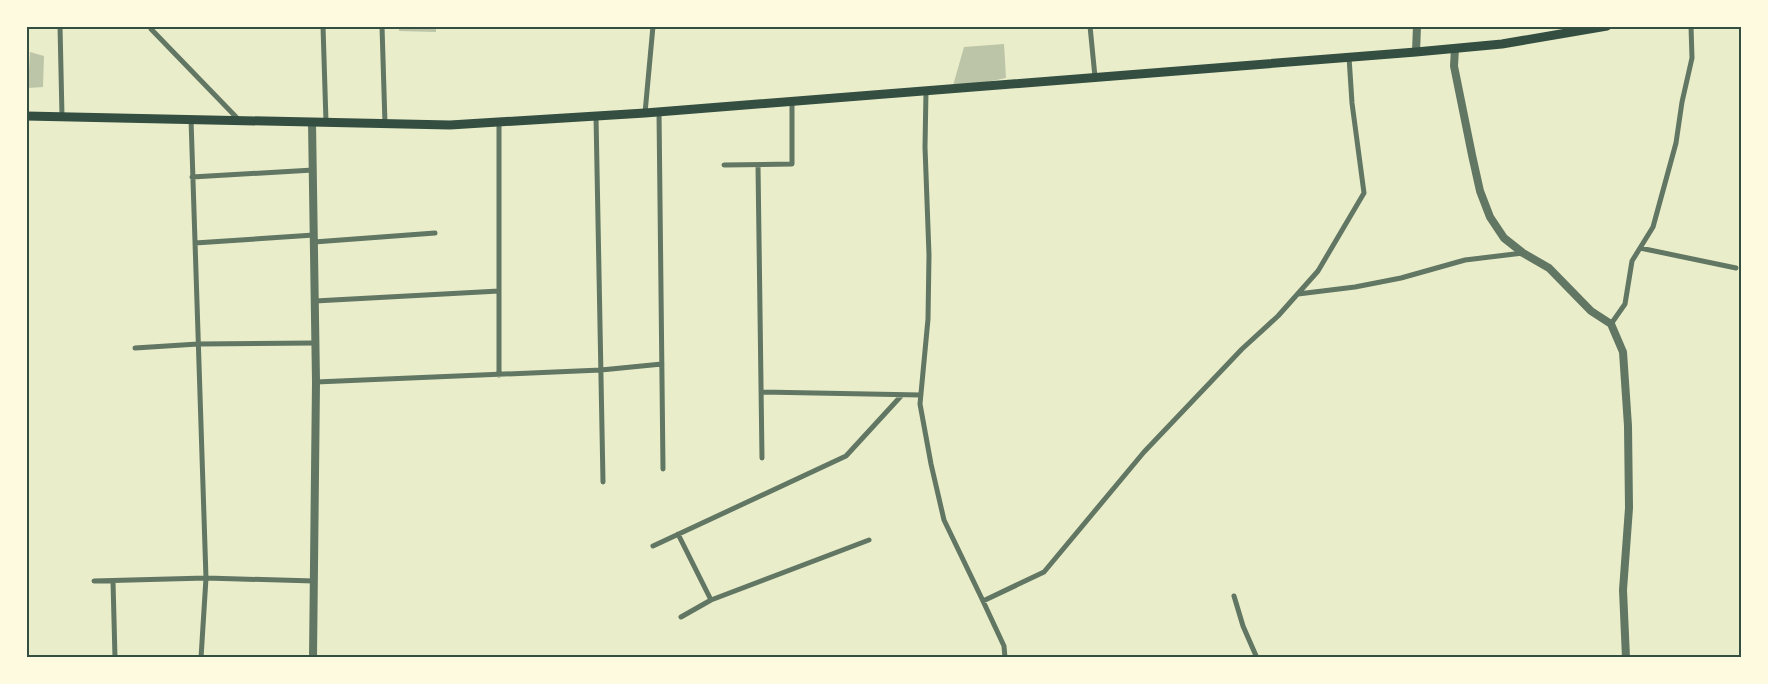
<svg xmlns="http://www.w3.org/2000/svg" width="1768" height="684" font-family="'Archivo Narrow',sans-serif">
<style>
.building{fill:#bcc5a7}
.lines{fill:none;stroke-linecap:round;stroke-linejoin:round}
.minor{stroke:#617663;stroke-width:5}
.tertiary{stroke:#617663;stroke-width:8}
.secondary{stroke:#344e41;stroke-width:9}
.neatline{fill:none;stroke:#344e41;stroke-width:2}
</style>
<rect width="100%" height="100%" fill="#e9edc9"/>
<path class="building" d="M399 26H436V32L399 31Z
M1004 44 1006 78 952 89 964 47Z
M30 52 44 56 43 87 28 88Z"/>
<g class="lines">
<path class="minor" d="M60 26 62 116
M151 26V29L239 120
M323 26 326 122
M382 26 385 124
M1090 26 1095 77
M926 91 925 147 929 255 928 319 920 404 931 464 944 520 983 601 1044 572 1144 452 1242 349 1278 316 1318 271 1364 193 1352 103 1349 57
M659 112 663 469
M645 113 653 26
M596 116 603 482
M191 119 206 578 201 658
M724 165 792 164V101
M758 165 762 458
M192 177 313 170
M314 242 435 233
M195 243 314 235
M1640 248 1736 268
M1298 294 1355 287 1401 278 1465 260 1523 253
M315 301 499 291
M1611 324 1625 304 1632 261 1653 227 1676 143 1682 102 1692 58 1691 26
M135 348 198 344 315 343
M499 375V122
M316 382 601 370 662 364
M761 392 921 395
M678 534 711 600
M653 546 846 456 902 395
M94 581 206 578 314 581
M113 581 115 658
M1234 596 1243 626 1257 658
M983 601 1004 646 1005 658
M681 617 711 600 869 540"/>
<path class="tertiary" d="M1455 48 1454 66 1472 155 1480 191 1490 217 1504 238 1523 253 1549 268 1591 311 1611 324 1623 352 1628 426 1629 508 1623 590 1626 658
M1416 52 1417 26
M312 122 316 382 313 658"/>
<path class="secondary" d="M26 116 450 125 645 113 1416 52 1502 44 1607 26"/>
</g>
<rect width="1768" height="684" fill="none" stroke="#fefae0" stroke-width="55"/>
<rect x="28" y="28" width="1712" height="628" class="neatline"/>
</svg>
